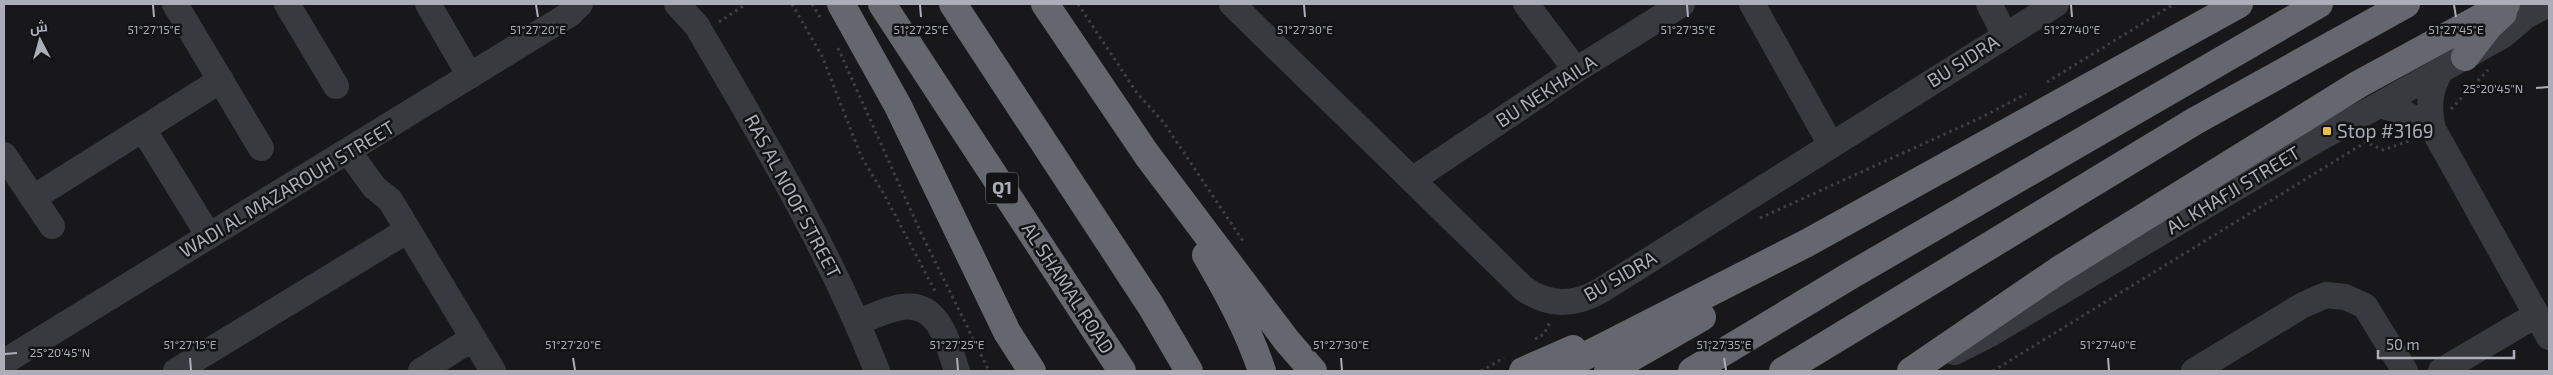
<svg xmlns="http://www.w3.org/2000/svg" width="2553" height="375" font-family="'Exo 2',Cairo,sans-serif">
<style>
.lines{fill:none;stroke-linecap:round;stroke-linejoin:round}
.path{stroke:#3f4046;stroke-width:3;stroke-dasharray:2.5 4;stroke-linecap:butt}
.minor{stroke:#393a3f;stroke-width:26}
.highway{stroke:#65676f;stroke-width:28}
.ticks{fill:none;stroke:#abaeb9;stroke-width:2}
.poi-dot{fill:#e8c142;stroke:#131315;stroke-width:2}
.labels{text-anchor:middle;stroke-width:5;stroke-linejoin:round;paint-order:stroke}
.shield{fill:#131315;stroke:#7d8088;stroke-width:1}
.shield-label{font-size:18px;font-weight:bold;fill:#abaeb9}
.street-label{font-size:19px;fill:#abaeb9;stroke:#131315}
.poi-label{font-size:19px;fill:#abaeb9;stroke:#131315;text-anchor:start}
.ticks-label{font-size:12px;text-anchor:middle;fill:#abaeb9;stroke:#131315;stroke-width:5;stroke-linejoin:round;paint-order:stroke}
</style>
<rect width="100%" height="100%" fill="#18181a"/>
<g class="lines">
<path class="path" d="M792 4 822 56 861 156 885 196 935 291
M812 4 821 19
M1078 4 1137 93 1164 123 1243 241
M719 22 746 4
M838 48 921 233 989 371
M2047 82 2174 4
M2451 109 2488 70
M1760 218 1978 119 2026 94
M1535 339 1544 334 1550 322
M1481 371 1504 358
M1993 371 2366 142 2383 150 2409 141"/>
<path class="minor" d="M175 4 261 148
M287 4 336 86
M428 4 470 76
M677 4 697 26C763 139 829 249 877 371
M1232 4 1524 289C1550 306 1573 306 1600 291L2056 4
M1526 4 1576 70
M1752 4 1831 145
M1989 4 2005 35
M2441 70C2429 91 2428 106 2433 129L2549 337
M2379 105 2398 110 2433 129
M143 129 209 236
M348 151 374 187 390 200 493 371
M4 155 52 226
M1412 180 1576 70 1682 4
M33 198 221 80
M858 322C872 317 887 309 902 307 940 301 948 345 957 371
M1955 352 1990 334 2306 146 2502 36 2527 15 2549 4
M4 362 570 14 580 4
M176 371 408 230
M421 371 473 338
M2194 371 2303 305 2326 295 2345 297 2365 306 2405 371
M2441 371 2536 315"/>
<path class="highway" d="M841 4 898 106 1007 332 1032 371
M882 4 1122 371
M953 4 1151 306 1189 371
M1045 4 1147 155 1287 341 1313 371
M2465 57 2489 26 2503 13
M1206 255C1228 293 1248 329 1262 371
M1523 371 1573 349
M1556 371 1807 243 2239 4
M1608 371 1702 317
M1692 371 1853 274 2319 4
M1783 371 2195 121 2406 4
M1911 371 2059 270 2359 84 2506 4"/>
</g>
<path class="ticks" d="M153 5 154 17M536 5 538 17M920 5 921 17M1304 5 1305 17M1687 5 1688 17M2071 5 2072 17M2454 5 2456 17M2536 88 2548 87M5 354 17 353M190 358 191 370M573 358 575 370M957 358 958 370M1341 358 1342 370M1724 358 1726 370M2108 358 2109 370"/>
<rect class="poi-dot" x="2322" y="126" width="10" height="10" rx="2.5"/>
<g class="labels">
<rect class="shield" x="986" y="172.5" width="32" height="31" rx="4"/>
<g class="shield-label">
<text x="1002" y="194">Q1</text>
</g>
<g class="street-label">
<text transform="translate(1963 61) rotate(-32)" y="7">BU SIDRA</text>
<text transform="translate(1546 91) rotate(-33)" y="7">BU NEKHAILA</text>
<text transform="translate(287 189) rotate(-31)" y="7">WADI AL MAZAROUH STREET</text>
<text transform="translate(2233 190) rotate(-31)" y="7">AL KHAFJI STREET</text>
<text transform="translate(793 196) rotate(62)" y="7">RAS AL NOOF STREET</text>
<text transform="translate(1620 276) rotate(-30)" y="7">BU SIDRA</text>
<text transform="translate(1068 288) rotate(57)" y="7">AL SHAMAL ROAD</text>
</g>
<g class="poi-label">
<text x="2337" y="138">Stop #3169</text>
</g>
</g>
<g class="ticks-label">
<text x="154" y="34">51°27'15"E</text>
<text x="538" y="34">51°27'20"E</text>
<text x="921" y="34">51°27'25"E</text>
<text x="1305" y="34">51°27'30"E</text>
<text x="1688" y="34">51°27'35"E</text>
<text x="2072" y="34">51°27'40"E</text>
<text x="2456" y="34">51°27'45"E</text>
<text x="2493" y="93">25°20'45"N</text>
<text x="190" y="349">51°27'15"E</text>
<text x="573" y="349">51°27'20"E</text>
<text x="957" y="349">51°27'25"E</text>
<text x="1341" y="349">51°27'30"E</text>
<text x="1724" y="349">51°27'35"E</text>
<text x="2108" y="349">51°27'40"E</text>
<text x="60" y="357">25°20'45"N</text>
</g>
<rect width="2553" height="375" fill="none" stroke="#abaeb9" stroke-width="10"/>
<g transform="translate(40 40) rotate(354)" stroke="#131315" stroke-width="4" paint-order="stroke">
<path d="M0-4L9 19L0 12L-9 19Z" fill="#abaeb9"/>
<text y="-8" font-size="14" font-weight="bold" text-anchor="middle" fill="#abaeb9">ش</text>
</g>
<path d="M2378 350v8h136v-8" fill="none" stroke="#abaeb9" stroke-width="2.5"/>
<text x="2386" y="350" font-size="15" fill="#abaeb9" stroke="#131315" stroke-width="4" paint-order="stroke">50 m</text>
</svg>
